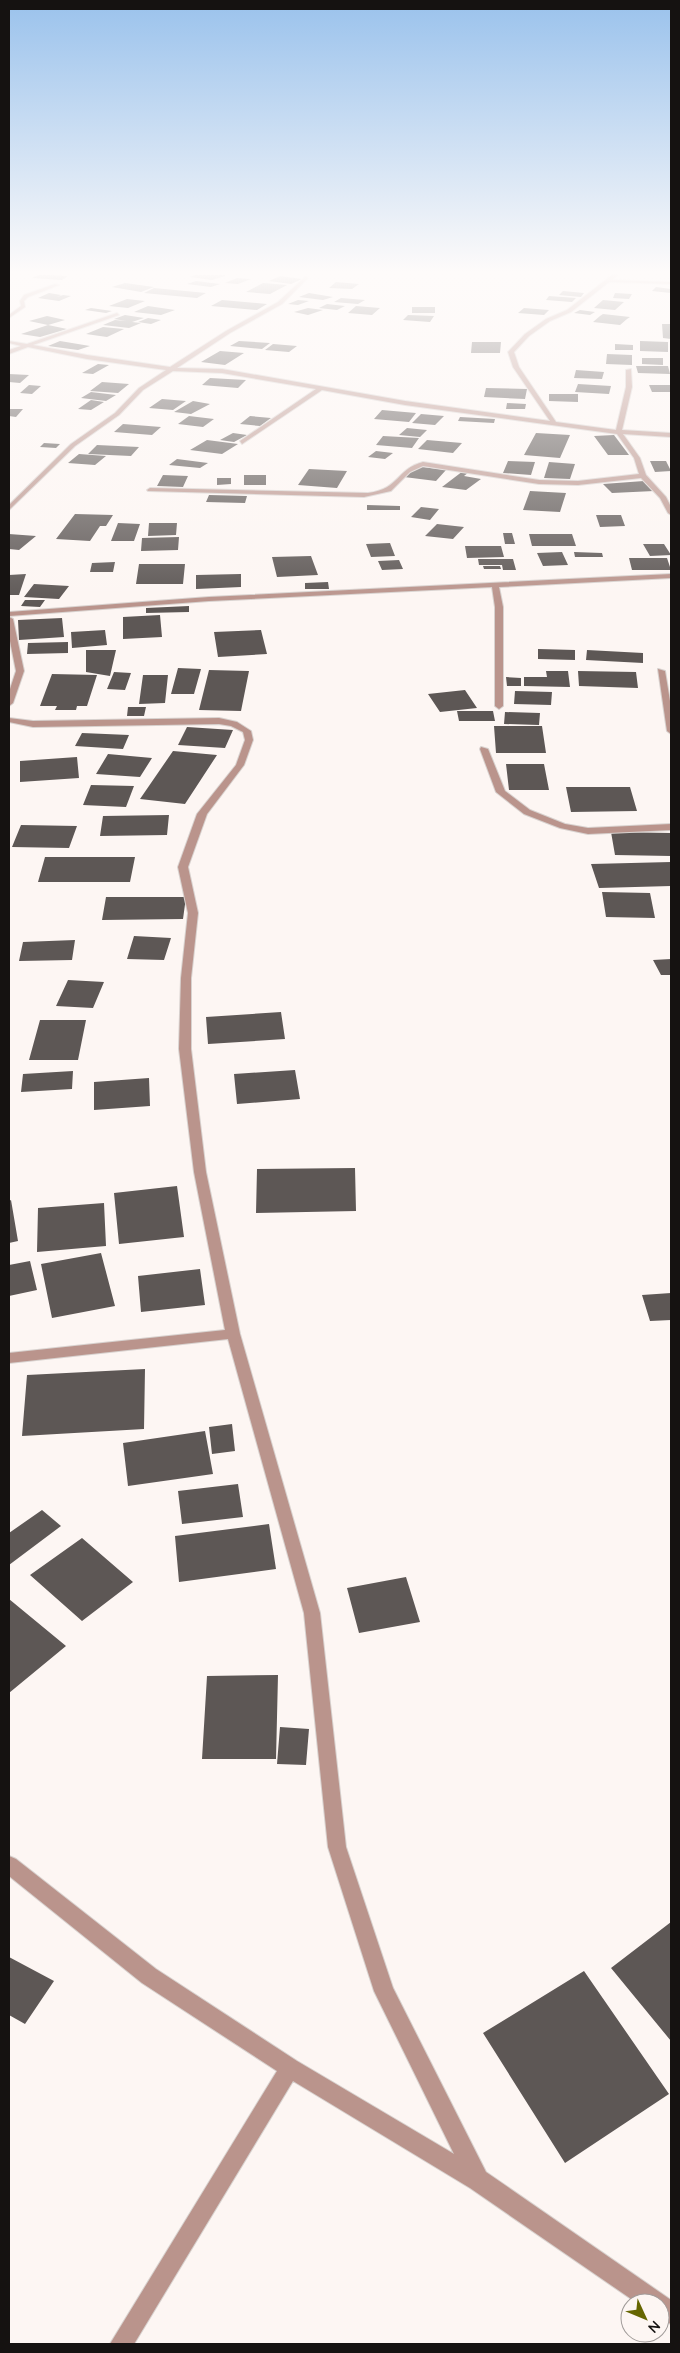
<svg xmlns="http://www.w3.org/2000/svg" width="680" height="2353" font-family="Quicksand,sans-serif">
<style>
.building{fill:#5d5755}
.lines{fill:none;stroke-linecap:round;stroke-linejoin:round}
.service-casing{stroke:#d8d2cf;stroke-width:2}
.minor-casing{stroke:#d8d2cf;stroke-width:2}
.service{fill:#ba948c;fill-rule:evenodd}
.minor{fill:#ba948c;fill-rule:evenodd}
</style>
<rect width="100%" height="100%" fill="#fdf6f3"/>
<path class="building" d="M38 275H51L68 276 62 280 32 278Z
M195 275H225V276L212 280 190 277Z
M280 276 302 279 291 284 269 281Z
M237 278 251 279 238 284 225 283Z
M196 281 220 284 211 287 187 284Z
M336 282 359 284 352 289 329 288Z
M125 283 154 287 141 292 112 287Z
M263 283 287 285 270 294 246 292Z
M656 287 671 289V293L652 291Z
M154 288 206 293 197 298 144 293Z
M563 291 584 293 581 297 559 295Z
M49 293 61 295 57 297 63 295 71 296 59 301 38 298Z
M309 293 333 297 323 300 299 297Z
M615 293 632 294 629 299 613 298Z
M549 296 576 298 572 302 546 300Z
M341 298 365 300 358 304 334 302Z
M127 299 145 301 128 308 109 306Z
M222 300 267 304 257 310 211 306Z
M298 300 309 301 298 305 288 304Z
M603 300 624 302 615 310 594 308Z
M327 304 345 306 337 310 319 308Z
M148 306 175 310 161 315 134 312Z
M356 306 380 308 372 315 348 313Z
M412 307H435V313H412Z
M91 308 112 311 106 313 85 310Z
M308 308 323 310 308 315 294 312Z
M524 308 549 310 544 315 518 313Z
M580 310 595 312 590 315 574 313Z
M603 314 630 317 627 319 600 316Z
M125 315 144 318 132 322 141 323 129 328 103 325 115 320 126 321 114 319Z
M408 315 434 316 430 322 403 320Z
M47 316 65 320 48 325 29 321Z
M600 316 627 319 620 325 593 322Z
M148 318 161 320 151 324 138 322Z
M662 324H671V339L663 338Z
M48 325 67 329 40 337 21 334Z
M103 327 124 329 107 337 86 334Z
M60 341 90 346 78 350 48 346Z
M239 341 270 343 262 349 230 346Z
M640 341 668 342V352L640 351Z
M472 342H501L500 353H471Z
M273 344 297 346 289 352 265 350Z
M615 344 633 345V350H615Z
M220 351 244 353 225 365 201 362Z
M607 354 632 355V365L606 364Z
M642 358H663V365L642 364Z
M98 364 109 365 93 374 82 373Z
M636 366H668L670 374 638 373Z
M576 370 604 372 602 379 574 378Z
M9 374 29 375 20 383 9 382Z
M210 378 246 380 238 388 202 385Z
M102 382 129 384 118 393 90 391Z
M578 384 611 386 609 394 575 392Z
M29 385 41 386 32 394 20 393Z
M649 385H671V392H652Z
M486 388 527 389 525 399 484 397Z
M91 392 116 395 106 401 81 398Z
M549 394H578V402L549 401Z
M162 399 186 401 173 410 149 408Z
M91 400 104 402 91 410 78 409Z
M193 401 210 404 191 414 174 412Z
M507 403 526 404 525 409H506Z
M9 409H23L16 417 9 416Z
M382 410 416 413 409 422 374 419Z
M421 414 444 416 435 425 412 423Z
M189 416 214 419 203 427 178 424Z
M250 416 271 418 260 426 240 424Z
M460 417 495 419 494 423 458 421Z
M123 424 161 427 152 435 114 432Z
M407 428 427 430 420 437 399 435Z
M233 433 247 435 234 442 220 440Z
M536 433 570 435 560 458 524 455Z
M614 435 629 455H608L594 436Z
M383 436 419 438 412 448 376 445Z
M207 440 238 444 222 454 190 450Z
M427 440 462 443 453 453 418 449Z
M44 443 60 444 56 448 40 447Z
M97 445 139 447 131 456 88 454Z
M376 451 393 453 385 459 368 457Z
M79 454 106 456 95 465 68 463Z
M177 459 208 463 200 468 169 465Z
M508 461 535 462 531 475 503 473Z
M650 461H666L671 471 655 472Z
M549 462 575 464 570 479 544 478Z
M415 466 446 470 436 481 404 477Z
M309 469 347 471 337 488 298 485Z
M463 471 469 472 464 476 481 479 466 490 442 487Z
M163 475 188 476 183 487 157 486Z
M244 475H266V485H244Z
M217 478H231V484L217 485Z
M644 481 654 491 612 493 603 484Z
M530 491 566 493 560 512 523 510Z
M209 495 247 496 245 503 206 502Z
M367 505 400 506V510H367Z
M421 507 439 509 430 520 411 517Z
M75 514 113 515 106 526H100L90 541 56 539Z
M596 515H621L625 526 600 527Z
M118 523 140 524 134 541H111Z
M149 523H177L176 535 148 536Z
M437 524 464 527 453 539 425 536Z
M503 533H512L515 544H505Z
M9 534 36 536 19 550 9 549Z
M529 534H572L576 546H532Z
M179 537 178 550 141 551 142 538Z
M390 543 395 556 371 557 366 544Z
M643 544H664L671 555 650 556Z
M465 546H501L504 557 467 558Z
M562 552 568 565 543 566 537 553Z
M574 552 602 553 603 557H575Z
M311 556 318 575 277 577 272 557Z
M629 558H667L671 570H632Z
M478 559H513L516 570H503L502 565H479Z
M399 560 403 569 382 570 378 561Z
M115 562 113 572H90L92 563Z
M139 564H185L183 584H136Z
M483 566H500L501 569H484Z
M26 574 19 595H9V575Z
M241 574V587L196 589V575Z
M328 582 329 589H305V583Z
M34 584 69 586 59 599 24 597Z
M25 600H45L40 607 21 606Z
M189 606V612L146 613V608Z
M160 615 162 637 123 639V617Z
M62 618 64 637 19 640 18 620Z
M105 630 107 645 72 648 71 632Z
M261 630 267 654 218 657 214 632Z
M68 642V653L27 654 28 643Z
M538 649 575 650V660L538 659Z
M86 650H116L110 676 86 672Z
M587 650 643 653V663L586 660Z
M178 668 201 669 194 694H171Z
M209 670 249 671 241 711 199 710Z
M546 671H568L570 687 524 686V677H547Z
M578 671 636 672 638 688 579 686Z
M114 672 131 673 125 690 107 689Z
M52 674 97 675 87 706H77L76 710H55L57 706H40Z
M143 675H168L165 703 139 704Z
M506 677 521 678V686H507Z
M465 690 477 708 440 712 428 694Z
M515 691 552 692 551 705 514 704Z
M128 707H146L144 716H127Z
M457 711H493L495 721H459Z
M505 712 540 713 539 725 504 724Z
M494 726H542L546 753H496Z
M187 727 233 730 225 748 178 745Z
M82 733 129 735 123 749 75 746Z
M173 751 217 755 185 804 140 799Z
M108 754 152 758 140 777 96 774Z
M77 757 79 778 20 782V761Z
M506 764H544L549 790H509Z
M91 785 134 786 126 807 83 805Z
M566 787H630L637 811 571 812Z
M169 815 167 835 100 836 103 816Z
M21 825 77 826 69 848 12 847Z
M611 832 671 833V856L615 855Z
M45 857H135L130 882H38Z
M671 862V886L599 888 591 864Z
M602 892 650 893 655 918 606 917Z
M106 897H186L183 919 102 920Z
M134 936 171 938 164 960 127 959Z
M75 940 72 960 19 961 23 942Z
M671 959V975H661L653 960Z
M68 980 104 982 93 1008 56 1006Z
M281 1012 285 1039 208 1044 206 1017Z
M40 1020H86L78 1060H29Z
M295 1070 300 1099 237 1104 234 1074Z
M73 1071 72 1089 21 1092 23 1074Z
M149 1078 150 1106 94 1110V1082Z
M355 1168 356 1211 256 1213 257 1169Z
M177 1186 184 1237 119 1244 114 1193Z
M11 1200 18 1241 9 1243V1201Z
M104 1203 106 1246 37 1252 38 1208Z
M101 1253 115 1306 52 1318 41 1264Z
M30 1261 37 1290 9 1296V1265Z
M200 1269 205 1305 141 1312 138 1276Z
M671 1293V1320L650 1321 642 1295Z
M145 1369 144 1429 22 1436 27 1375Z
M232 1424 235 1451 212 1454 209 1427Z
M205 1431 213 1474 128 1486 123 1443Z
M238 1484 243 1517 182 1524 178 1491Z
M42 1510 61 1526 9 1565V1533Z
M269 1524 276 1569 179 1582 175 1536Z
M82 1538 133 1582 82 1621 30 1575Z
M406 1577 420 1622 359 1633 347 1588Z
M9 1599 66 1646 9 1693Z
M278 1675 276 1759H202L207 1676Z
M280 1727 309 1729 306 1765 277 1764Z
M671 1922V2041L611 1968Z
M9 1957 54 1981 25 2024 9 2015Z
M584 1971 669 2094 565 2163 483 2033Z"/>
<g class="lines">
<defs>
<path id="service" d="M658 669 665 671 671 707V734L667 731Z"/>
<path id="minor" d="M612 275H617L612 280 671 282V284L609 282 571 312 550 321 529 336 514 352 519 367 556 422 616 430 626 387V370L631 369 632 387 622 430 671 433V437L623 434 640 458 646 475 666 497 671 507V515L668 513 660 498 641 478 578 485 539 484 423 466 410 472 391 491 364 497 148 491 147 490 150 488 368 493C400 489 396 469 423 462L539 480 578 481 639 474 634 458 617 434 405 405 322 390 242 444 240 441 316 389 222 373 173 371 143 390 119 415 75 446 9 510V505L71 444 115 413 139 388 166 370 87 359 28 347 9 354V350L21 346 9 343V341L27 344 117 313 119 315 33 345 87 355 170 367 226 331 278 302 306 276 308 278 282 304 230 333 177 368 222 369 405 401 550 421 513 367 508 352 525 334 546 319 567 310Z
M55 284 59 285 28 297 24 301 25 307 9 318V315L21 306 20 301 24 295Z
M671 574V578L499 587 503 607V706L499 709 495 706V607L492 587 209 601 9 616V612L209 597Z
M9 617 13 619 24 671 13 703 9 706V692L16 671 9 636Z
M9 718 33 721 219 718 237 722 251 731 253 740 244 765 207 814 188 867 198 913 191 978V1049L206 1172 240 1334 320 1613 346 1847 393 1988 486 2172 671 2300V2324L660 2319V2303H637L470 2188 293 2081 134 2344H110L277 2071 142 1983 9 1876V1856L16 1859 156 1969 297 2061 454 2154 374 1991 328 1847 304 1613 228 1339 9 1363V1353L225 1330 194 1172 179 1049 181 978 188 913 178 867 197 814 236 765 245 740 243 732 231 726 219 724 33 727 9 722Z
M481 747 488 749 505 791 530 810 565 824 588 828 671 824V830L588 834 560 828 524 814 496 792 480 749Z"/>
</defs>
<use href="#service" class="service-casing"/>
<use href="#minor" class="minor-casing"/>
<use href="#service" class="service"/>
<use href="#minor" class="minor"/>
</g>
<linearGradient id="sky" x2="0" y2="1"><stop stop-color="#9ac2ec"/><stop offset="0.45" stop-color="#fefbfa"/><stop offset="1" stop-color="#fefbfa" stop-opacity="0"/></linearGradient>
<rect width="680" height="605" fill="url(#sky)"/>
<rect width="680" height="2353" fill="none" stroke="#151211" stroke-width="20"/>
<g transform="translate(645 2318) rotate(134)"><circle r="24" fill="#fdf6f3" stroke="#a09b99"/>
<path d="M0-4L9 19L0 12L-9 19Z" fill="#656500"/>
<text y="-8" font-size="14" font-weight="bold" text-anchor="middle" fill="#151211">N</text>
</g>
</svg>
